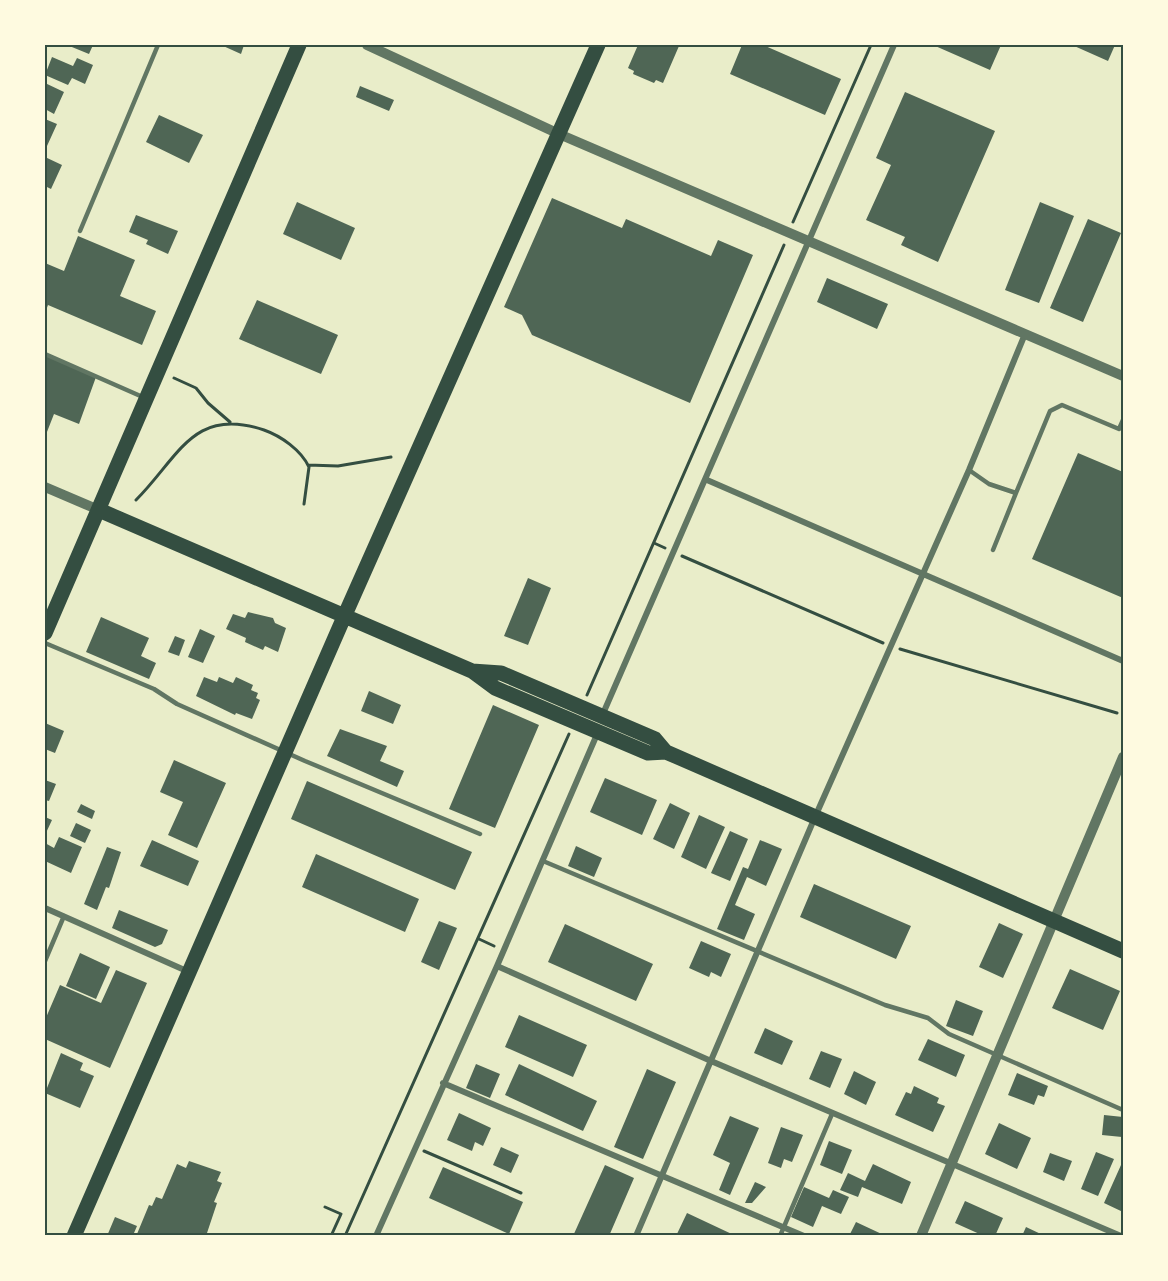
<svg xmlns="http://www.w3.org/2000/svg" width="1168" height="1281" font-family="'Alegreya Sans',sans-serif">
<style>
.building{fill:#4f6655}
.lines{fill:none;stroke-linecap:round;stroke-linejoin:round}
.path{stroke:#344e41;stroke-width:3}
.service{stroke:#617663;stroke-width:4.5}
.minor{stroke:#617663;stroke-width:6}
.tertiary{stroke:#617663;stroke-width:10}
.primary{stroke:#344e41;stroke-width:15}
.neatline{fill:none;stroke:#344e41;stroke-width:2}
</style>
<rect width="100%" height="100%" fill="#e9edc9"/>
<path class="building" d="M67 45H93L89 54Z
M221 45H244L241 54Z
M638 45 679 46 663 83 656 80 654 83 633 74 634 71 628 68Z
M742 45H763L841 79 825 115 730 74Z
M933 45H1001L990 70Z
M1072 45H1115L1108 61Z
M52 57 73 66 77 58 93 65 85 84 72 78 68 85 45 75Z
M45 83 64 92 54 114 45 109Z
M360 86 394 100 389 111 356 97Z
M905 92 995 131 938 262 901 245 905 237 866 220 891 165 876 158Z
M159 115 203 135 189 163 146 142Z
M45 119 57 124 47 146 45 145Z
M45 157 62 165 51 189 45 186Z
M552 198 622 228 626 219 711 256 718 240 753 255 690 403 532 335 522 315 504 307Z
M297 202 355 228 341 260 283 234Z
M1040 202 1074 216 1039 303 1005 290Z
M136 215 178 231 168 254 146 244 148 240 129 232Z
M1088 219 1121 233 1083 322 1050 308Z
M78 236 135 260 120 296 156 311 142 345 48 305 45 313V263L64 271Z
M827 278 888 304 877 329 817 302Z
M257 300 338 335 321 374 239 339Z
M45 355 96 377 79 424 54 414 45 437Z
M1078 453 1123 472V598L1032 559Z
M528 578 551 588 528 645 504 636Z
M248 612 273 618 275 623 286 628 278 652 265 646 263 650 245 642 246 638 226 629 233 614 245 618Z
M101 617 149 638 141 656 156 663 149 679 86 652Z
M200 629 215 636 203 663 188 657Z
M175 636 185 640 179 656 168 652Z
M204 677 217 682 219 677 233 683 236 677 253 685 251 690 258 693 256 698 260 700 252 719 236 713 235 715 196 696Z
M369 691 401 705 393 724 361 711Z
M493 705 539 725 495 828 449 809Z
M45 723 64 731 55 753 45 749Z
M340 729 387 746 380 761 404 771 397 787 327 756Z
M174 760 226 783 197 848 168 835 183 802 160 792Z
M605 778 657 800 642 835 590 812Z
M45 780 56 784 49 801 45 800Z
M307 781 472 852 455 890 291 819Z
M670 803 690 813 674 849 653 839Z
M81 804 95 811 92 819 77 812Z
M699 815 725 827 706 869 681 857Z
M45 817 52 820 45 835Z
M76 823 91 830 85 843 70 836Z
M730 831 748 839 730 881 711 873Z
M59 837 82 847 71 873 45 861V843L54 848Z
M152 840 199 861 188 886 140 866Z
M760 840 782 849 766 886 747 877 735 905 755 914 744 940 717 929 743 867 748 869Z
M576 846 602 858 594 877 568 866Z
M107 847 121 852 109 888 106 887 97 910 84 904Z
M316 854 419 899 405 932 302 887Z
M814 884 911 926 896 959 800 917Z
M119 910 168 930 162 944 155 947 112 928Z
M439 921 457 928 439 970 421 962Z
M999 923 1023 934 1003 978 979 967Z
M565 924 653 964 636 1001 548 962Z
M701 941 731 954 721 977 711 972 709 977 689 968Z
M80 953 110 967 96 999 66 986Z
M1070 969 1120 991 1103 1030 1052 1008Z
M116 970 147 983 110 1068 45 1039V1020L60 985 101 1003Z
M956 1000 983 1011 973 1036 946 1026Z
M519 1015 587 1045 573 1077 505 1047Z
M765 1028 793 1041 782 1065 754 1053Z
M928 1039 965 1055 956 1077 918 1060Z
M821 1051 842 1059 830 1088 809 1079Z
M61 1053 83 1063 80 1070 94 1076 80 1108 45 1093Z
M476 1064 500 1074 490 1098 466 1088Z
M519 1064 597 1101 583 1131 505 1095Z
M647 1069 676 1082 643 1159 614 1147Z
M854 1071 876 1082 866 1105 844 1094Z
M1017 1073 1048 1086 1044 1097 1038 1095 1034 1105 1008 1095Z
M914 1086 939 1098 937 1103 945 1106 933 1132 895 1115 906 1092 911 1094Z
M459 1113 491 1128 483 1146 475 1142 472 1151 447 1140Z
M1104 1115 1123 1117 1122 1137 1102 1135Z
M730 1116 759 1128 730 1195 719 1190 730 1163 713 1155Z
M999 1123 1031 1138 1017 1169 985 1154Z
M781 1127 803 1135 792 1162 784 1159 781 1168 768 1163Z
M829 1141 852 1150 842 1174 820 1165Z
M501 1147 519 1155 511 1173 493 1165Z
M1096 1152 1114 1159 1098 1196 1081 1189Z
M1050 1153 1072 1161 1064 1181 1043 1172Z
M189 1161 221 1172 217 1181 222 1183 214 1202 217 1203 206 1236H107L115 1217 137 1226 134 1233 137 1234 149 1205 152 1206 156 1197 162 1199 177 1164 186 1168Z
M873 1164 911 1182 902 1204 862 1187 858 1197 840 1190 848 1173 865 1181Z
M605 1165 634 1178 609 1236H573Z
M1121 1165 1123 1166V1212L1104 1203Z
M443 1167 523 1202 509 1234 429 1198Z
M755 1182 766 1187 752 1203H745Z
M804 1187 829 1198 833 1190 849 1197 841 1214 822 1206 813 1227 791 1217Z
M965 1201 1003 1218 995 1236H984L955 1223Z
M687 1213 736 1236H676Z
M856 1222 886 1236H849Z
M1026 1227 1045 1236H1022Z"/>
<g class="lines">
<path class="path" d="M793 222 871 45
M174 378 196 388 208 403 230 422
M308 465 338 466 391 457
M136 500C179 457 193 406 264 430 281 436 301 450 309 467L304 504
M654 543 665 548
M682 556 883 643
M900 649 1117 713
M587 695 784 245
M479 939 494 946
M424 1151 521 1193
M325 1207 341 1214 331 1236
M345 1236 569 734"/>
<path class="service" d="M80 231 158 45
M45 354 145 398
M969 470 989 484 1016 493 993 550
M1016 493 1050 411 1062 405 1119 429 1123 420
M45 643 154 689 177 704 305 761 480 834
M543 861 885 1005 928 1018 949 1034 1123 1110
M45 961 64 916
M780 1236 832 1114"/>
<path class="minor" d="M707 480 1123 661
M602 716 894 45
M45 908 189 972
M497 966 711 1061 1121 1236
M443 1083 804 1236
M376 1236 497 966 598 732
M636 1236 815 817 969 470 1025 334"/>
<path class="tertiary" d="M367 45 559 134 1123 376
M45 487 99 510
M921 1236 1123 757"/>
<path class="primary" d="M99 510 472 671 495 688 648 753 666 752 1123 951
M45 633 299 45
M472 671 501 673 655 739 666 752
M74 1236 344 617 598 45"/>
</g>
<rect width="1168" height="1281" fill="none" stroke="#fefae0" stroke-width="93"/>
<rect x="46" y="46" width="1076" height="1188" class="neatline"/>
</svg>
